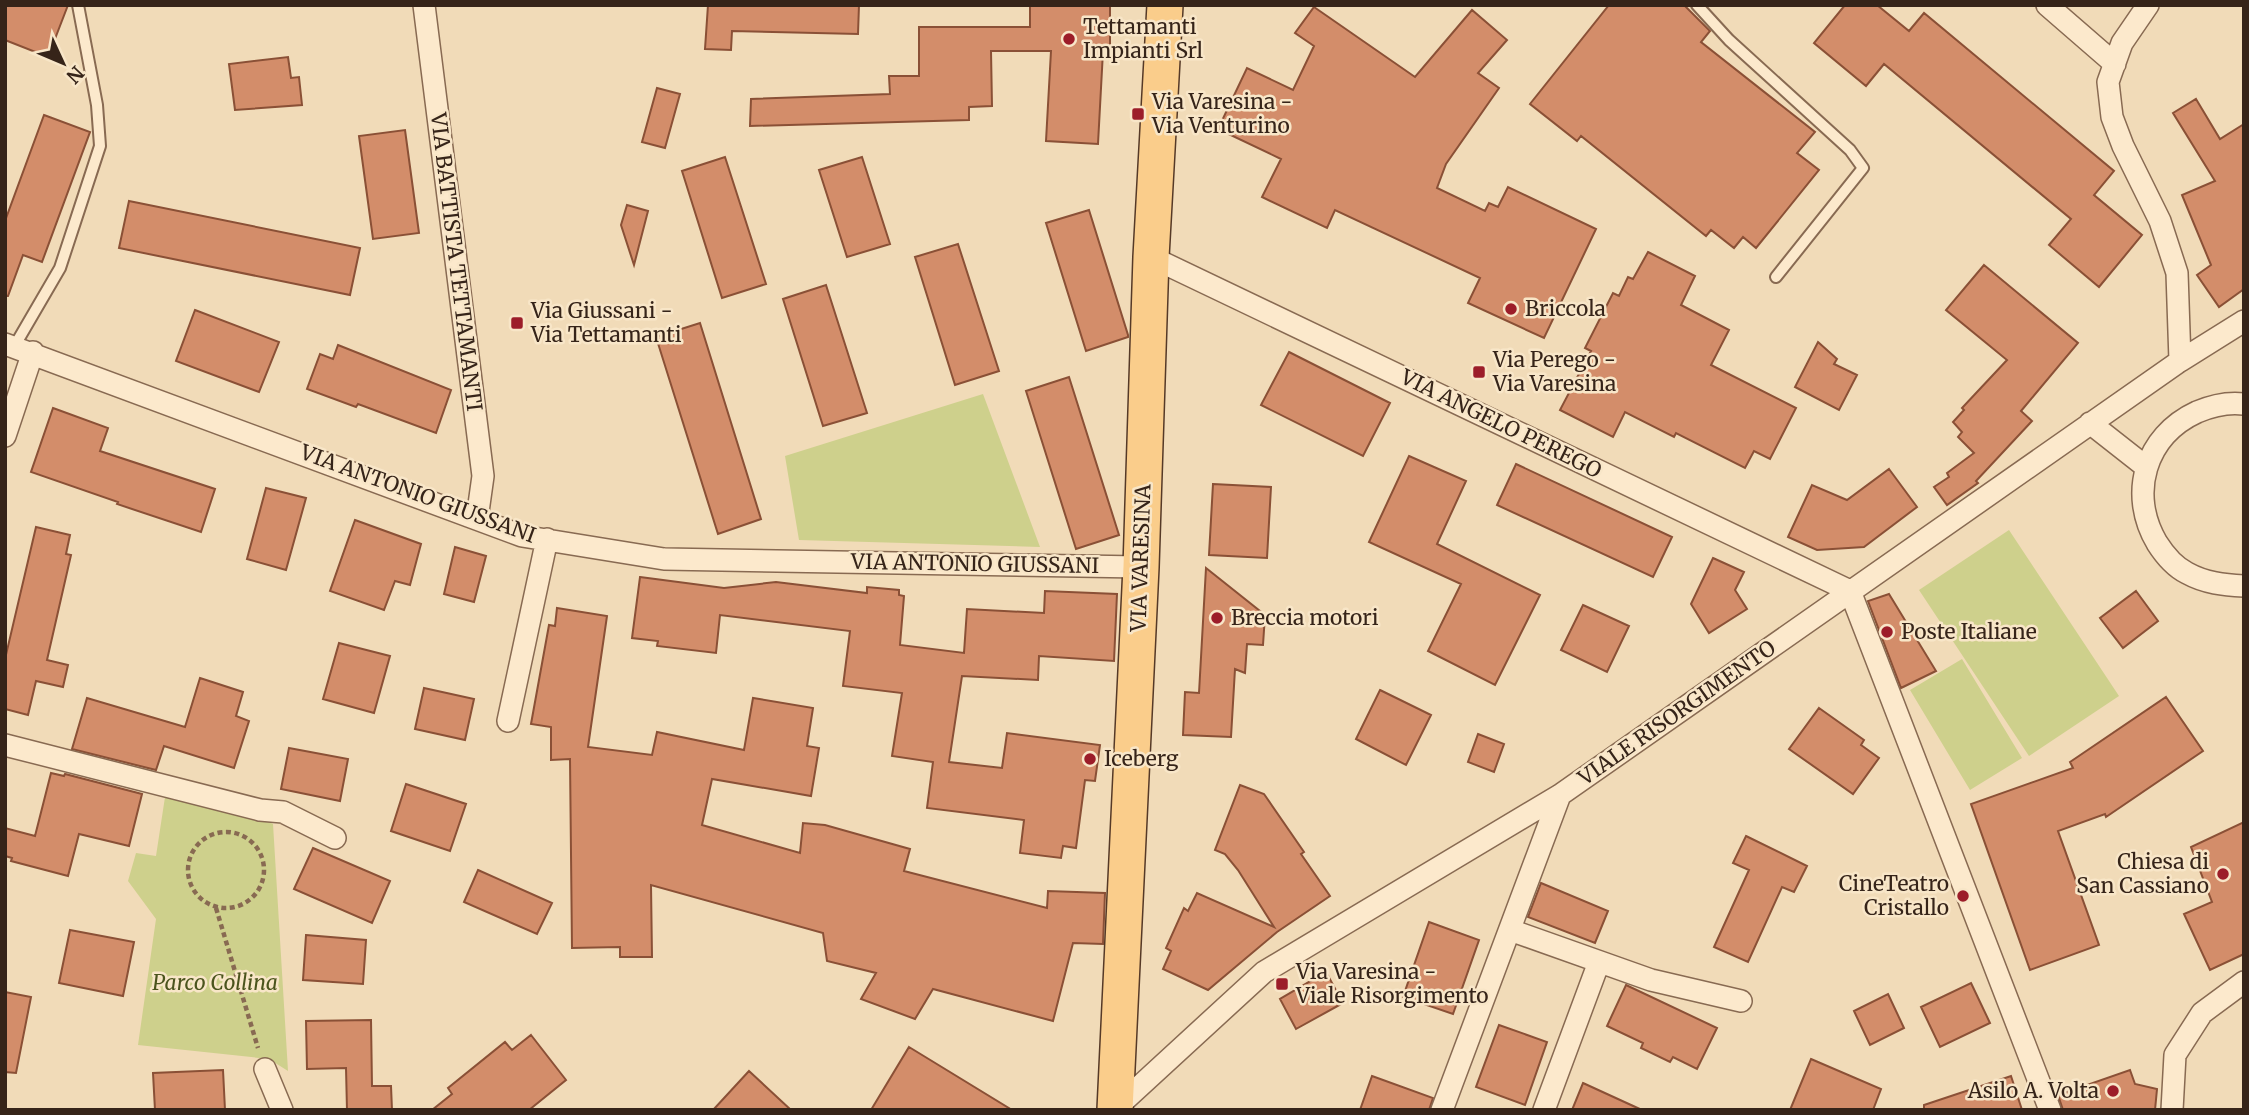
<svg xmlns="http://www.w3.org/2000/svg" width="2249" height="1115" font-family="Merriweather,serif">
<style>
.green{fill:#ced08c}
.building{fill:#d38d6a;stroke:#8a5036;stroke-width:2}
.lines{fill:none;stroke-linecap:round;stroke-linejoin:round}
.service-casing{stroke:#886a52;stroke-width:14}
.minor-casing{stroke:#886a52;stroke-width:24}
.primary-casing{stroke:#553927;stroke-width:38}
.path{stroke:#886a52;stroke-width:4.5;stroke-dasharray:5 3.5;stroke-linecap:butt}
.service{stroke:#fce9cc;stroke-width:10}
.minor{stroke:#fce9cc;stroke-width:21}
.primary{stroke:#facd8b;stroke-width:35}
.poi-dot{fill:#9c1d29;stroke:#f8e6c8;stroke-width:2.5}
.labels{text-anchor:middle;stroke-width:5;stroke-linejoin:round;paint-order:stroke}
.poi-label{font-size:21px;fill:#362419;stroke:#f8e6c8;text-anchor:start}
.street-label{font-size:21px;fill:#362419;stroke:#f8e6c8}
.park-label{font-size:21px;font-style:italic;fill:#4b541d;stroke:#f8e6c8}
</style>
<rect width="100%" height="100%" fill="#f1dbb8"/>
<path class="green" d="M983 394 1040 547 799 540 785 456Z
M2009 530 2119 696 2029 756 1919 590Z
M1962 659 2022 758 1970 790 1910 690Z
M165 797 257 817 273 824 288 1071 269 1059 138 1045 156 919 128 881 136 853 156 856Z"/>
<path class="building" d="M5 5H68L48 57 5 40Z
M708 5H859L858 34 732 31 731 50 705 49Z
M1030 5H1110V51H1103L1098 144 1046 141 1051 51H991L992 106 969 107V120L750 126 751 99 890 94 889 76H919V27H1030Z
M1609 5H1684L1710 31 1701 42 1815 132 1797 153 1819 170 1756 248 1743 237 1734 248 1711 230 1706 236 1581 136 1577 141 1530 104Z
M1845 5H1877L1909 31 1924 13 2114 171 2094 195 2142 235 2099 287 2049 245 2071 219 1884 64 1866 86 1814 43Z
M1314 7 1415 77 1472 10 1507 40 1478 73 1499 88 1446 164 1437 188 1485 211 1489 203 1498 207 1508 187 1596 229 1544 338 1468 303 1480 278 1335 210 1327 228 1262 197 1281 159 1218 129 1247 68 1293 90 1314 46 1295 33Z
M288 57 291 78 299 77 302 105 235 110 229 64Z
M657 88 680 94 665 148 642 142Z
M2196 99 2220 139 2244 124V289L2219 307 2197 275 2211 265 2182 195 2215 181 2173 113Z
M44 115 90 132 42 262 23 255 8 296H5V221Z
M405 130 419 233 373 239 359 136Z
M725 157 766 284 722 298 682 171Z
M862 157 890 244 847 257 819 170Z
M129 201 360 248 350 295 119 248Z
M627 205 648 211 634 265 621 225Z
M1089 210 1128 335V337L1086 351 1046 223Z
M958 244 999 371 955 385 915 257Z
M1648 252 1695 276 1681 305 1729 330 1711 365 1796 408 1770 459 1754 451 1745 468 1676 433 1674 437 1625 412 1613 437 1560 410 1591 351 1585 348 1613 293 1619 296 1628 277 1633 279Z
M1984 265 2078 343 2021 411 2032 421 1976 481 1978 483 1947 505 1934 487 1949 477 1947 473 1974 453 1958 437 1962 432 1953 422 1964 410 1962 408 2007 360 1946 310Z
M826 285 867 413 823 426 783 299Z
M195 310 279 342 259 392 176 361Z
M700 323 761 519 718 534 656 337Z
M1818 342 1837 359 1834 364 1857 375 1839 410 1795 387Z
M338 345 451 390 436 433 358 404 356 407 307 389 320 354 333 359Z
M1289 352 1390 403 1363 456 1261 405Z
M1069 377 1119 535 1076 549 1026 391Z
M53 408 108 428 100 451 215 489 201 532 117 504 118 502 31 472Z
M1409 456 1466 481 1437 544 1540 595 1495 685 1428 651 1461 584 1369 542Z
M1516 464 1672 537 1653 577 1497 505Z
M1889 469 1917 507 1864 547 1817 550 1788 537 1812 485 1847 500Z
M1213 484 1271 487 1267 558 1209 555Z
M266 488 306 498 286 570 247 559Z
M355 520 421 544 410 585 395 581 384 610 330 591Z
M36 527 70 535 66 554 71 555 47 660 68 665 63 687 36 681 28 715 5 709V659Z
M455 547 486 556 474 602 444 594Z
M1713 558 1744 572 1735 590 1747 609 1709 633 1691 604Z
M1206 568 1265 615 1263 645 1247 644 1245 673 1235 669 1231 737 1183 735 1185 692 1199 693Z
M640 577 724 588 776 582 867 593V587L899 590V595L904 596 900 645 964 653 967 609 1044 613 1045 591 1117 594 1114 661 1039 656 1038 680 962 676 949 762 1002 768 1007 733 1100 745 1095 781 1085 780 1076 848 1063 846 1061 858 1020 853 1024 820 927 808 933 762 892 756 902 693 843 686 850 631 720 615 716 653 657 646 658 641 632 638Z
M2136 591 2158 621 2123 648 2100 618Z
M1889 594 1936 671 1901 688 1868 601Z
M1583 605 1629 626 1607 672 1561 650Z
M557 608 607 616 588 747 652 755 657 732 744 750 753 698 813 708 807 746 819 748 811 796 712 779 702 825 800 853 803 823 825 825 910 849 904 871 1047 908 1048 891 1105 893 1103 944 1073 943 1053 1021 933 989 915 1019 861 999 876 973 827 961 823 933 651 885 652 957H620V947L572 948 570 759 551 760V727L531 724 549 625 555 626Z
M339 643 390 656 374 713 323 699Z
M200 678 243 692 236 716 249 721 234 768 164 746 156 770 72 749 87 698 185 727Z
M424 688 474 699 465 740 415 729Z
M1380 690 1431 715 1406 765 1356 739Z
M2166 697 2203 751 2106 817 2105 814 2058 831 2099 945 2030 970 1971 804 2073 768 2070 762Z
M1819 708 1864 740 1861 745 1879 758 1853 794 1789 749Z
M1478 734 1504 744 1494 772 1468 762Z
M289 748 348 759 340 801 281 789Z
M51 773 64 776 65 774 142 794 129 846 79 834 68 876 11 861 12 858 5 856V828L35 836Z
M406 784 466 804 450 851 391 831Z
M1240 785 1264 794 1304 852 1301 854 1330 896 1277 932 1208 990 1163 969 1171 951 1166 948 1184 908 1188 911 1197 893 1274 927 1238 870 1225 854 1215 850Z
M2244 822V954L2210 970 2184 914 2212 902 2191 847Z
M1746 836 1807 866 1794 892 1782 887 1748 962 1714 947 1749 870 1733 863Z
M313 848 390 881 372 923 294 889Z
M478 870 552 903 537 934 464 902Z
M1541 883 1608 911 1595 943 1528 917Z
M1429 922 1479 940 1453 1014 1403 997Z
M70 930 134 942 123 996 59 983Z
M306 935 366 940 363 984 303 980Z
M1326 972 1343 1003 1296 1029 1280 999Z
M1971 983 1990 1023 1940 1047 1921 1007Z
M1626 985 1717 1028 1697 1069 1673 1057 1670 1062 1641 1048 1643 1043 1607 1026Z
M5 992 31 997 16 1073 5 1072Z
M1888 994 1904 1028 1870 1045 1854 1011Z
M371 1020 372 1086H391L392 1110H347L346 1068 307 1069 306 1021Z
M1499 1025 1547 1042 1525 1105 1476 1087Z
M531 1035 566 1080 529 1110H432L452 1094 448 1088 505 1042 512 1050Z
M909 1047 1012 1110H871Z
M1811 1059 1881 1089 1873 1110H1790Z
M223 1070 225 1110H155L153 1073Z
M2130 1070 2135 1084 2157 1089 2155 1110H2063L2058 1095Z
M749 1071 791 1110H713Z
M1372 1076 1433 1098 1429 1110H1360Z
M2011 1076 2022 1110H1924V1105Z
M1583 1083 1642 1110H1572Z"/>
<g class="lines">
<defs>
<path id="service" d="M1697 5 1729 40 1850 150 1863 168 1776 277
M14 347 60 268 100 146 97 105 78 5"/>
<path id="minor" d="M424 5 483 476 477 519
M2047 5 2115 64
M2148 5 2122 43 2108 82 2112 117 2123 146 2160 221 2177 273 2180 361
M1151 257 1850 591
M5 344 522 536 664 559 1141 567
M2244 404C2228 402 2211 406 2197 412 2145 436 2128 494 2157 543 2164 554 2175 567 2187 573 2205 583 2224 585 2244 586
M2090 423 2146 467
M5 436 33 352
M1850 591 2050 1110
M508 721 547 539
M5 745 260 810 283 812 335 838
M1510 930 1651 980 1741 1001
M265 1069 282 1110
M1116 1108 1264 972 1560 795 2180 361 2244 321
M1442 1110 1560 795
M1544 1110 1599 962
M2172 1110 2175 1055 2202 1013 2244 982"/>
<path id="primary" d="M1115 1110 1141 567 1151 257 1165 5"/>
</defs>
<use href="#service" class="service-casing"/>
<use href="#minor" class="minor-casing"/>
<use href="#primary" class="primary-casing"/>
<path class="path" d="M188 870a38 38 0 1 1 76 0a38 38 0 1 1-76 0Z
M216 908 258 1048"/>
<use href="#service" class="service"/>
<use href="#minor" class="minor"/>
<use href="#primary" class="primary"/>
</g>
<g class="poi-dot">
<circle cx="1069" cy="39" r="7"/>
<rect x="1131" y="107" width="14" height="14" rx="3.5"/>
<circle cx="1511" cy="309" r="7"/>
<rect x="510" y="316" width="14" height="14" rx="3.5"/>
<rect x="1472" y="365" width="14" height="14" rx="3.5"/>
<circle cx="1217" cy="618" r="7"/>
<circle cx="1887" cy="632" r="7"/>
<circle cx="1090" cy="759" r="7"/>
<circle cx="2223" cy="874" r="7"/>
<circle cx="1963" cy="896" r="7"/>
<rect x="1275" y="977" width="14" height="14" rx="3.5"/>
<circle cx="2113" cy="1091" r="7"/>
</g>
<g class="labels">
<g class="poi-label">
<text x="1083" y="34">Tettamanti<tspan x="1083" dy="24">Impianti Srl</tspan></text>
<text x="1152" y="109">Via Varesina -<tspan x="1152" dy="24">Via Venturino</tspan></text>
<text x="1525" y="316">Briccola</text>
<text x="531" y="318">Via Giussani -<tspan x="531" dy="24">Via Tettamanti</tspan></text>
<text x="1493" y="367">Via Perego -<tspan x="1493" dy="24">Via Varesina</tspan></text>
<text x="1231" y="625">Breccia motori</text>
<text x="1901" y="639">Poste Italiane</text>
<text x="1104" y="766">Iceberg</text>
<text x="2209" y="869" text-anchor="end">Chiesa di<tspan x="2209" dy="24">San Cassiano</tspan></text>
<text x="1949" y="891" text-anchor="end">CineTeatro<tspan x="1949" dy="24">Cristallo</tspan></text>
<text x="1296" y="979">Via Varesina -<tspan x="1296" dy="24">Viale Risorgimento</tspan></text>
<text x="2099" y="1098" text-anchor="end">Asilo A. Volta</text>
</g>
<g class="street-label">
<text transform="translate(456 262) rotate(83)" y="7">VIA BATTISTA TETTAMANTI</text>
<text transform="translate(1501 424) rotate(26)" y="7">VIA ANGELO PEREGO</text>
<text transform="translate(418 494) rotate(20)" y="7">VIA ANTONIO GIUSSANI</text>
<text transform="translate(1141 558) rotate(-88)" y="7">VIA VARESINA</text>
<text transform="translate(975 564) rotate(1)" y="7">VIA ANTONIO GIUSSANI</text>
<text transform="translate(1677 713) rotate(-35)" y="7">VIALE RISORGIMENTO</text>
</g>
<g class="park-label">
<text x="215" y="990">Parco Collina</text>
</g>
</g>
<rect width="2249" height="1115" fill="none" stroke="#362419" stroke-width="14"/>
<g transform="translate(63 63) rotate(134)" stroke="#f8e6c8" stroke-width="5" paint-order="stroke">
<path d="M0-5L12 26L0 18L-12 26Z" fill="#362419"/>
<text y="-10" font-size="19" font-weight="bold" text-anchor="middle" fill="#362419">N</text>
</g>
</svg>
